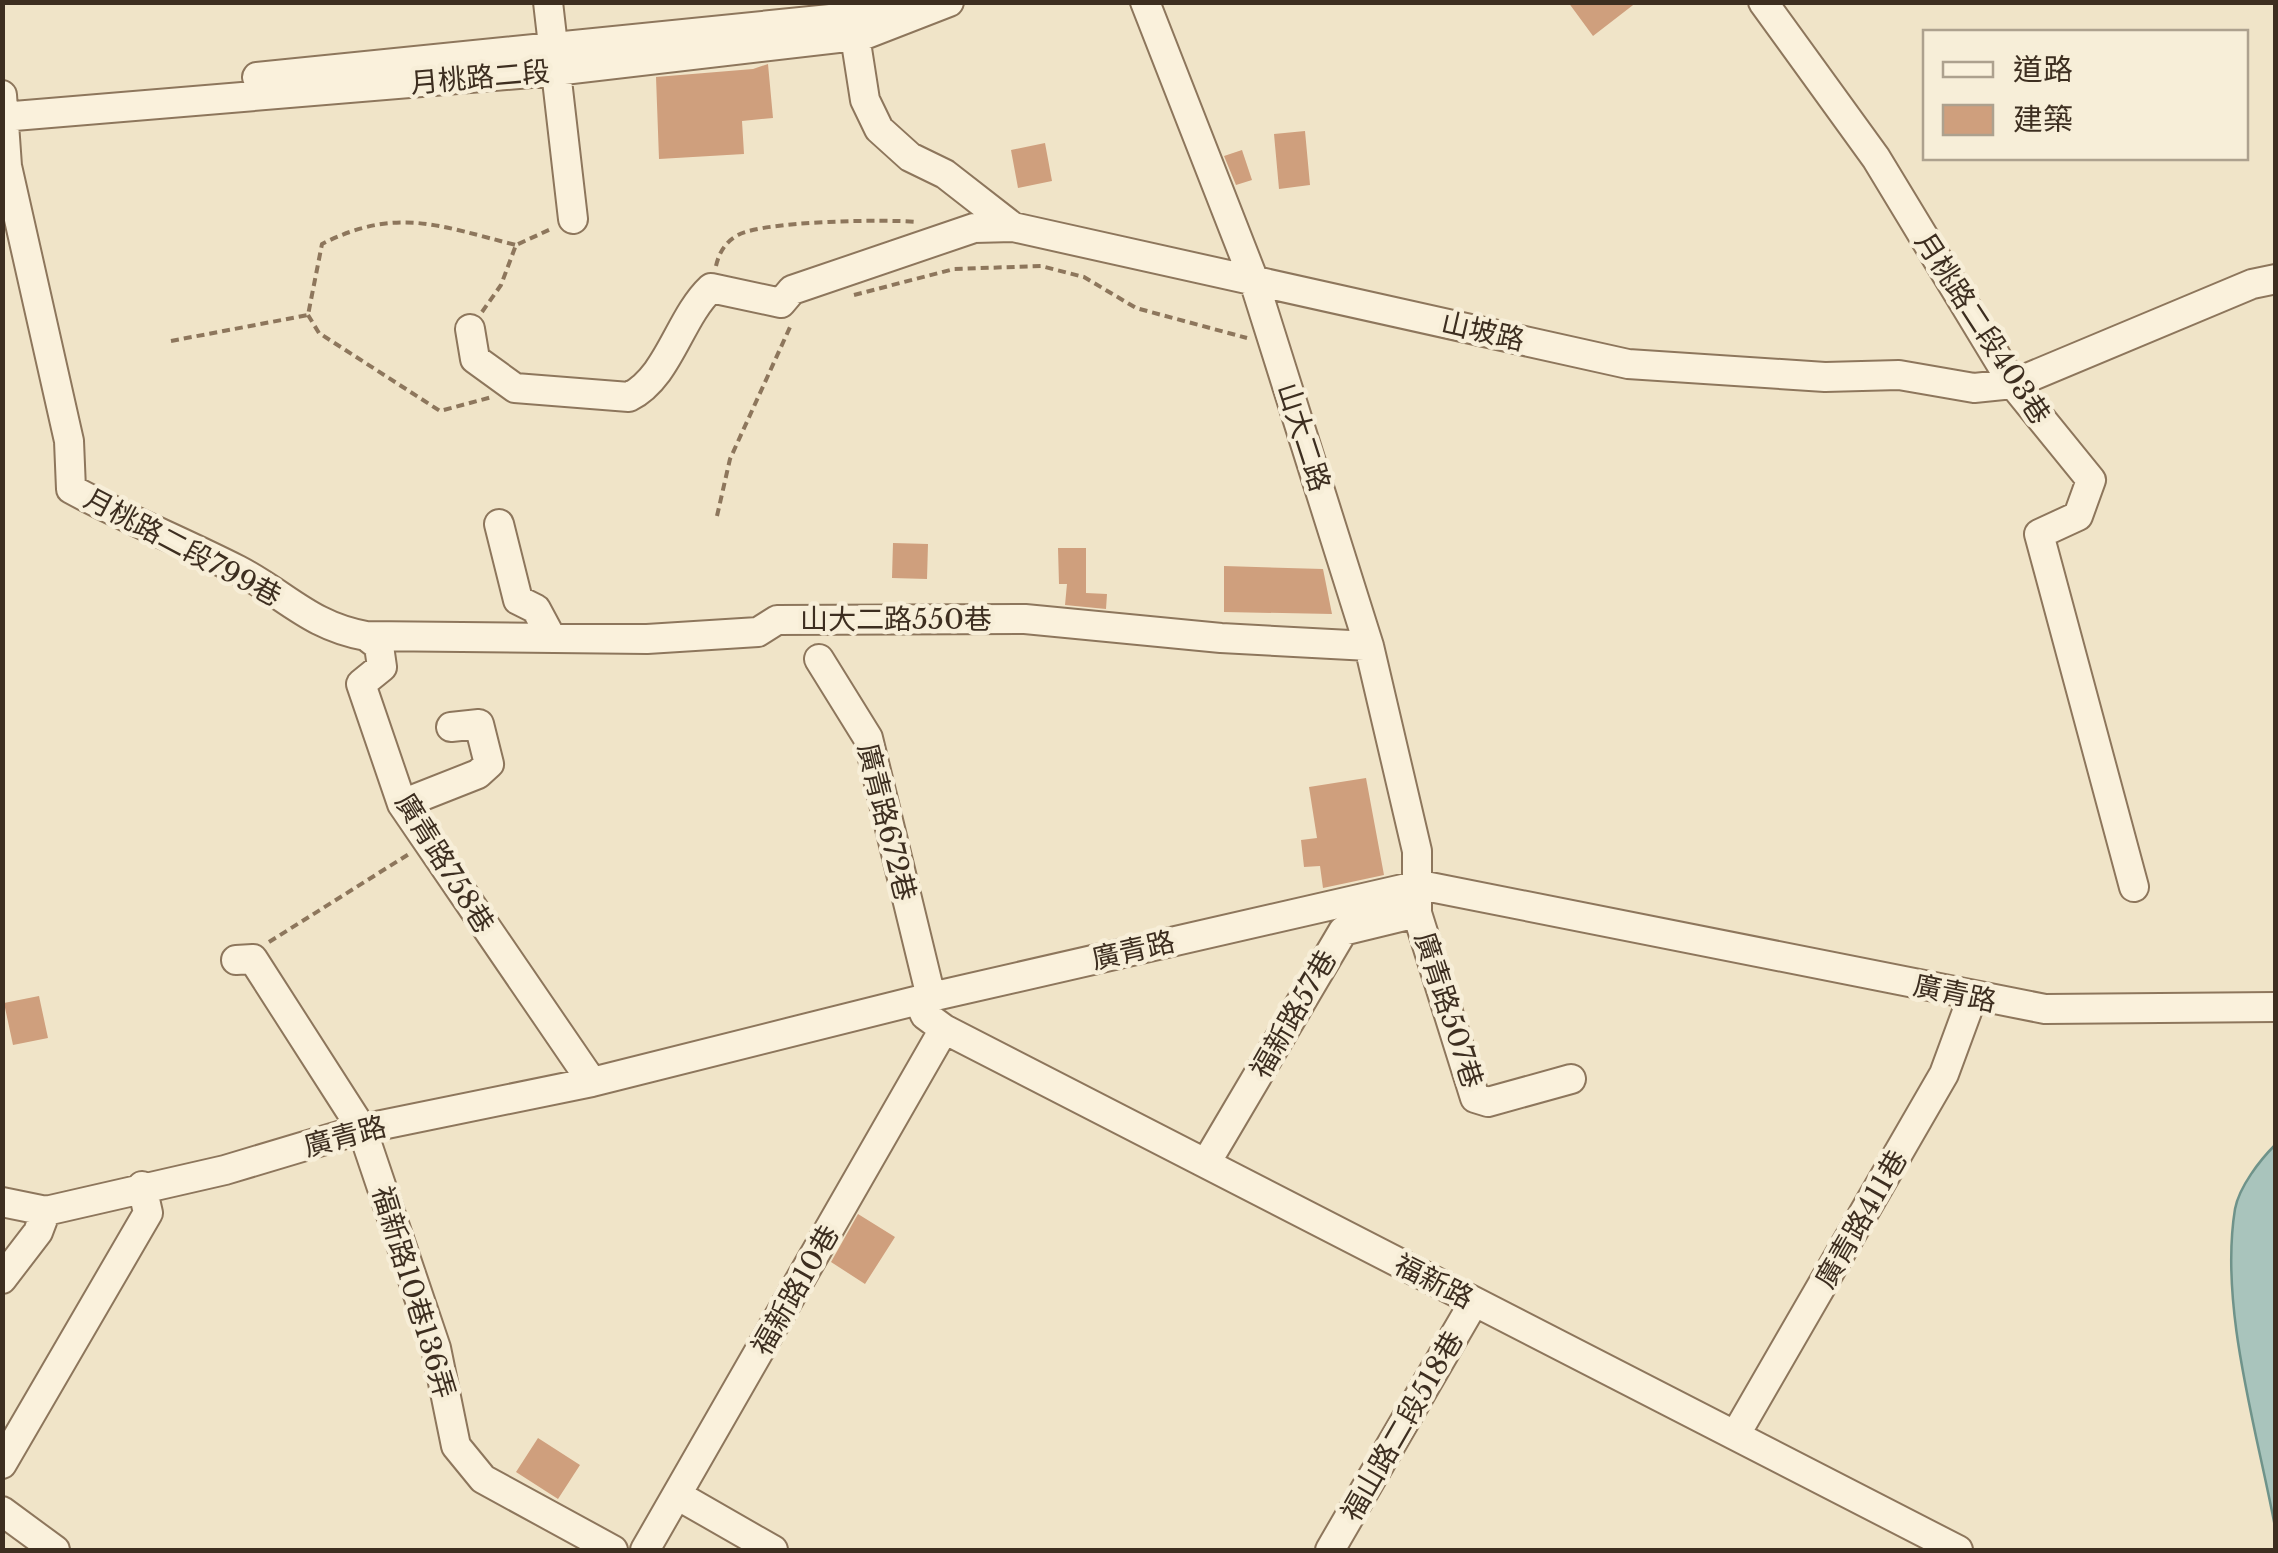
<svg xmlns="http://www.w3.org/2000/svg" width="2278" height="1553" font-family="'Libre Baskerville','Noto Sans TC',serif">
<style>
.water{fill:#a9c4bc;stroke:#6f938a;stroke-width:2.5}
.building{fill:#cf9f7d}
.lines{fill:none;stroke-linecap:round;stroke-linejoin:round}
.minor-casing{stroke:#8d765c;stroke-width:32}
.path{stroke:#8d765c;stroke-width:4;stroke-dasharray:8 5;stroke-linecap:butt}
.minor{stroke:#faf1dc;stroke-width:28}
.labels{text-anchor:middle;stroke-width:9;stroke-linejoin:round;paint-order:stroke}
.street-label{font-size:28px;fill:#3d2e20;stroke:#f7eed8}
</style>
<rect width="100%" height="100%" fill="#f0e4c8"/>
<path class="water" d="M2275 1145V1527C2257 1430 2219 1307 2235 1209 2239 1187 2260 1160 2275 1145Z"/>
<path class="building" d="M1568 2H1637L1593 36Z
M768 64 773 118 742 121 744 154 659 159 656 77 753 69Z
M1305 131 1310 185 1279 189 1274 134Z
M1045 143 1052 181 1018 188 1011 150Z
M1242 150 1252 180 1236 185 1224 156Z
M893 543 928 544 927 579 892 578Z
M1058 548H1086V593L1107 594 1106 609 1065 605 1067 584H1059Z
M1224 566 1323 569 1332 614 1224 612Z
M1366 778 1384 875 1323 888 1320 866 1304 867 1301 840 1317 838 1309 787Z
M39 996 48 1038 13 1045 4 1003Z
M858 1214 895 1237 865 1284 831 1262Z
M538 1438 580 1465 558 1499 516 1472Z"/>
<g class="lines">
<defs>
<path id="minor" d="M548 2 573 219
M1145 2 1253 278 1369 646 1417 851V913L1475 1098 1488 1102 1571 1079
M1763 2 1876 158 2013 384 2091 480 2078 516 2039 534 2134 887
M855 36 865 100 879 129 910 157 945 174 1013 227
M257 77 860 16 895 2
M2 95 7 166 69 441 71 489C126 519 183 542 238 570 286 595 310 626 366 636L647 639 758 632 777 620 1025 619 1221 638 1369 646
M2 117 555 71 864 35 949 2
M470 329 475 359 515 388 629 397C669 377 679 318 711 288L781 303 792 290 974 228 1013 227 1628 364 1825 377 1899 375 1974 388 2013 384 2252 284 2276 279
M499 524 518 600 536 609 551 637
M366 636 379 646 382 667 361 684 402 804 592 1082
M819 659 868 738 931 997
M402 804 478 774 489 764 479 724 451 727
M236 960 253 959 362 1129 436 1348 456 1446 483 1479 613 1550
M919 1001 925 1015 944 1029 1958 1550
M1206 1163 1343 931 1417 913
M2 1202 46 1211 225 1170 362 1129 592 1082 931 997 1420 885 2045 1009 2276 1007
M2 1279 38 1232 46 1211
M1736 1434 1944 1074 1972 998
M2 1464 148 1213 142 1186
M677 1495 773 1550
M2 1511 55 1550
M645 1550 944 1029
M1330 1550 1474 1302"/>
</defs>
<use href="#minor" class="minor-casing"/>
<path class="path" d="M716 266C719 253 725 242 738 235 764 221 884 219 917 222
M854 295 954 269 1041 266 1084 277 1136 308 1247 338
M482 312 501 285 516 245 551 229
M308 315 319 333 440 411 492 397
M171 341 308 315 322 244C397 206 440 226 516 245
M717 516 730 459 791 325
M269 942 409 854"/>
<use href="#minor" class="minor"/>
</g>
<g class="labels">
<g class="street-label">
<text transform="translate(480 77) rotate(-5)" y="10">月桃路二段</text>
<text transform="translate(1983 328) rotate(57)" y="10">月桃路二段403巷</text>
<text transform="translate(1483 331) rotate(13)" y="10">山坡路</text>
<text transform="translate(1304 437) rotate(72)" y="10">山大二路</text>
<text transform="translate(183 547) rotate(28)" y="10">月桃路二段799巷</text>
<text x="896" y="629">山大二路550巷</text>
<text transform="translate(887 822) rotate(76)" y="10">廣青路672巷</text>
<text transform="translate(445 863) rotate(58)" y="10">廣青路758巷</text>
<text transform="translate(1133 950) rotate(-13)" y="10">廣青路</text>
<text transform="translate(1955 993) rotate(12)" y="10">廣青路</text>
<text transform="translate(1449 1010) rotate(72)" y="10">廣青路507巷</text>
<text transform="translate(1293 1014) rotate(-60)" y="10">福新路57巷</text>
<text transform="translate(345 1136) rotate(-15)" y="10">廣青路</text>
<text transform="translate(1861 1219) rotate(-60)" y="10">廣青路411巷</text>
<text transform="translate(1434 1281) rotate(27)" y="10">福新路</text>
<text transform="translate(795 1290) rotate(-60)" y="10">福新路10巷</text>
<text transform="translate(414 1292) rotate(73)" y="10">福新路10巷136弄</text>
<text transform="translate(1402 1426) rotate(-60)" y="10">福山路二段518巷</text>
</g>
</g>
<rect width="2278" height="1553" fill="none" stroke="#3d2e20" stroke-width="10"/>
<rect x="1923" y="30" width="325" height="130" fill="#f7eed8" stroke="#ada18e" stroke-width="2.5"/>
<rect x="1943" y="62" width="50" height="15" fill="#faf1dc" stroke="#ada18e" stroke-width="2.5"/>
<text x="2013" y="80" font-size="30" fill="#3d2e20">道路</text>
<rect x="1943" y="105" width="50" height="30" fill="#cf9f7d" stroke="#ada18e" stroke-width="2.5"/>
<text x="2013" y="130" font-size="30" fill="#3d2e20">建築</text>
</svg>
